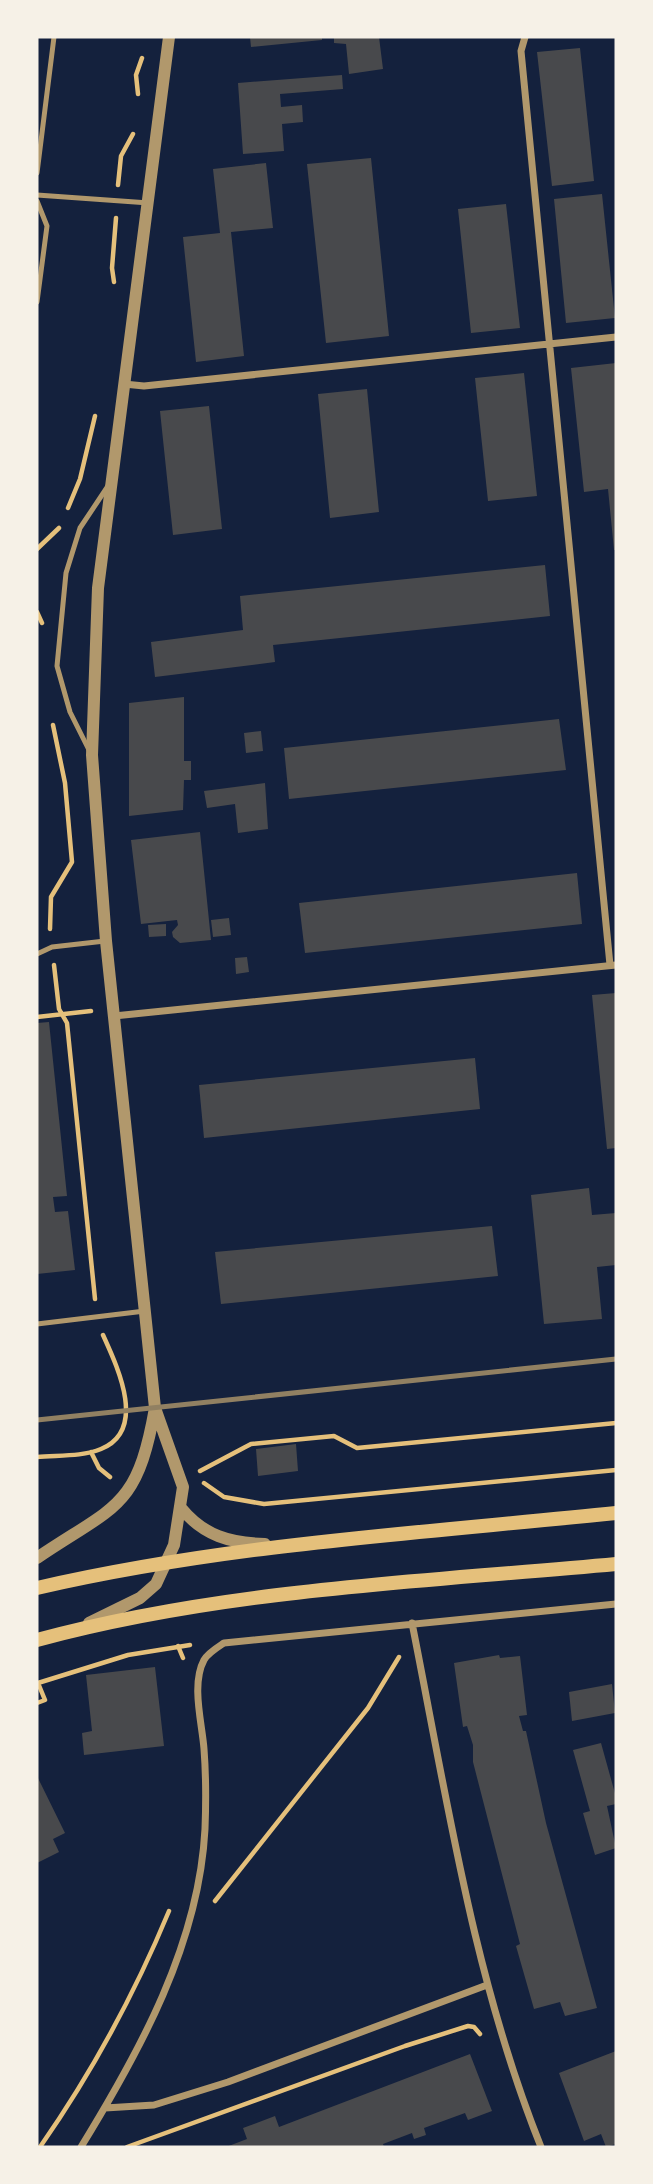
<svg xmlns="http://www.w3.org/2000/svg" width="653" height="2184" font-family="'Space Grotesk',sans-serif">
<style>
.building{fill:#48494c}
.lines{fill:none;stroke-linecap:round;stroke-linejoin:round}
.path{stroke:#e5c07b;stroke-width:4.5}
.service{stroke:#b1986c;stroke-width:5}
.minor{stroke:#b1986c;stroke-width:7}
.tertiary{stroke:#b1986c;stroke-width:12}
.secondary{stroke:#e5c07b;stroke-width:14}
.rail{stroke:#918062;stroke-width:5}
</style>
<rect width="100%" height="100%" fill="#14213d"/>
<path class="building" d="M250 37H322V40L251 47Z
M334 37H379L383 69 349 74 346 44 334 43Z
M580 48 594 181 552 186 537 52Z
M342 75 343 89 280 94 281 107 302 105 303 122 282 124 284 151 243 154 238 83Z
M371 158 389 336 326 343 307 164Z
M266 163 273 228 231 232 244 356 196 362 183 237 220 233 213 169Z
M602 194 615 318 566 323 554 199Z
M506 204 520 328 471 333 458 209Z
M616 363V550H614L608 489 584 492 571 368Z
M524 373 537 496 488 501 475 378Z
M367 389 379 512 330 518 318 394Z
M209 406 222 529 173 535 160 411Z
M545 565 550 616 273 645 275 662 155 677 151 642 243 630 240 596Z
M184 697V761H191V780H184L183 810 129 816V703Z
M559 719 566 770 289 799 284 748Z
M261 731 263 751 246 753 244 733Z
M265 783 268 829 238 833 235 804 207 808 204 791Z
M200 832 211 940 180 943 173 937 172 932 178 925 177 920 141 924 131 840Z
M577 873 582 924 305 953 299 903Z
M229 918 231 935 213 937 211 920Z
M166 924V936L149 937 148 925Z
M247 957 249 972 236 974 235 958Z
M616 993V1148L607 1149 592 995Z
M49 1022 67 1196 53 1197 55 1212 68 1211 75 1270 37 1274V1023Z
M475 1058 480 1109 204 1138 199 1085Z
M589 1188 592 1215 616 1213V1265L597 1267 602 1319 544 1324 531 1195Z
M492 1226 498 1276 221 1304 215 1252Z
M296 1444 298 1471 258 1476 256 1449Z
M499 1655 500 1658 520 1656 527 1715 519 1716 523 1731H526L546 1823 597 2008 565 2016 560 2002 534 2009 516 1946 520 1944 473 1762V1745L467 1726 463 1727 454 1663Z
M155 1667 164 1746 84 1755 82 1733 92 1731 86 1675Z
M612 1684 615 1713 572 1721 569 1692Z
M601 1743 616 1797V1804L607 1806 616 1848 595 1855 583 1813 590 1811 573 1750Z
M37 1776 65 1833 53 1839 59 1852 37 1863Z
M616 2051V2144L606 2147 601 2134 584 2141 559 2073Z
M470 2054 492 2111 468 2120 465 2113 424 2128 426 2135 414 2139 412 2133 383 2144 384 2147H226L247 2139 243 2128 275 2116 279 2127Z"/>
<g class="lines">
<path class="path" d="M138 94 136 75 142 58
M118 185 121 156 133 134
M114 282 112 268 116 218
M68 508 80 479 95 416
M37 549 59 528
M37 612 42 623
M50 929 51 897 72 862 65 783 53 725
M54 965 59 1009 67 1023 95 1299
M37 1017 91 1011
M91 1452 99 1468 110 1477
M37 1457C57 1455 82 1457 101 1449 148 1430 117 1366 103 1335
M200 1471 251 1444 334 1436 357 1448 616 1423
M204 1483 224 1497 264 1504 616 1470
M178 1646 183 1658
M37 1703 45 1700 38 1683 128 1655 190 1645
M215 1901 368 1708 399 1657
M40 2147C91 2074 135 1993 169 1911
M127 2147 405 2046 468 2026 474 2027 480 2034"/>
<path class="service" d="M37 173 54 37
M37 195 149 203
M37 201 47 226 37 302
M89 750 70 712 57 666 66 573 80 528 108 486
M37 954 52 947 105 941
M37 1324 145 1311"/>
<path class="minor" d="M525 37 521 51 610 965
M124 384 144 386 616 337
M114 1016 616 965
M412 1623C447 1799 474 1980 541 2147
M105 2108 154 2105 228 2082 487 1985
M81 2147C140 2051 199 1944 205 1829 206 1803 206 1775 204 1749 202 1723 191 1684 204 1660 208 1653 218 1647 224 1643L616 1604"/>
<path class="tertiary" d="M181 1508C204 1536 230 1543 265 1544
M37 1558C115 1505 137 1510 155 1408
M89 1623 140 1598 156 1584 174 1545 183 1487 155 1408 106 941 92 755 98 588 169 37"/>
<path class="secondary" d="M37 1588C227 1544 423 1533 616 1513
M37 1640C225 1589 423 1582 616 1564"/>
<path class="rail" d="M37 1420 616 1359"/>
</g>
<rect width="653" height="2184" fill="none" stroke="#f6f1e7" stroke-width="77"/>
</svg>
